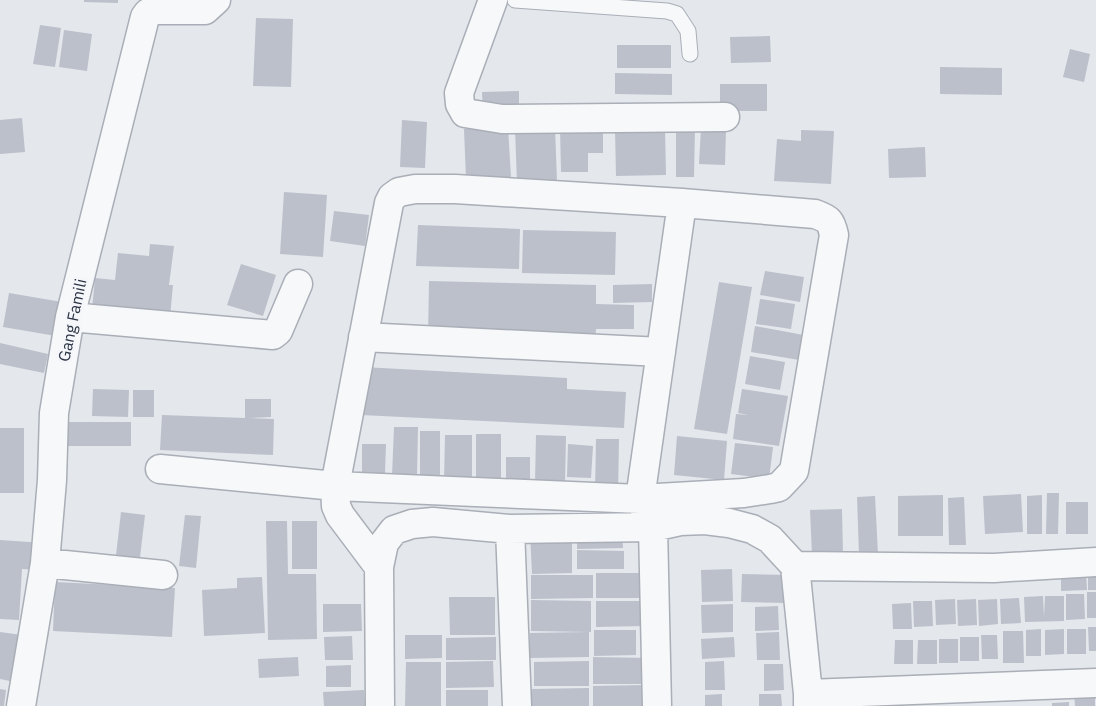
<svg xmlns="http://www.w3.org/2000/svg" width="1096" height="706" font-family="'IBM Plex Sans',sans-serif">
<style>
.building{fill:#bbc0ca}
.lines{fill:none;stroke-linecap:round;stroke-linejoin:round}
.lane-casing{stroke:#a9aeb7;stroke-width:17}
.street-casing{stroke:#a9aeb7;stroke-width:31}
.lane{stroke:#f7f8fa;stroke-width:15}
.street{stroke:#f7f8fa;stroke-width:28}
.labels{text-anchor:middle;stroke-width:5;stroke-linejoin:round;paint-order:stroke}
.street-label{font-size:16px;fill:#2b3445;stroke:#f4f6f9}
</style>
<rect width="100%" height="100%" fill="#e4e7ec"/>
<path class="building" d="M84 0H118V3L84 2Z
M256 18 293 19 291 87 253 86Z
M40 25 61 28 55 67 33 64Z
M64 30 92 34 87 71 59 67Z
M770 36 771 62 731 63 730 37Z
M617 45H671V68H617Z
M1070 49 1090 54 1084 82 1063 77Z
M940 67 1002 68V95L940 94Z
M615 73 672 74V95L615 94Z
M720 84H767V111H720Z
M519 91V111L483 112 482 92Z
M22 118 25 152 0 154V120Z
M402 120 427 122 425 168 400 167Z
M508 127 511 177 466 179 464 129Z
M603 127V153H588V172H561L560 128Z
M676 127H695L694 177H676Z
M555 128 557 181 517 182 515 129Z
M665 128 666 175 616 176 615 129Z
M701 128 726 129 725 165 699 164Z
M801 130 834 131 831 184 774 181 777 139 801 141Z
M925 147 926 177 889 178 888 149Z
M284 192 327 195 323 257 280 254Z
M334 211 369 215 365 246 330 241Z
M418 225 520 229 519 269 416 266Z
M523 230 616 232 615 275 522 273Z
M150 244 174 246 169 285H173L170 317 92 310 95 278 115 280 118 253 149 256Z
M241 264 276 275 263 316 227 305Z
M765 271 804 277 800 302 760 295Z
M429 281 596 285V304L634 305V329H596L595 341 428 338Z
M719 282 752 287 727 434 694 429Z
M652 284V302L613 303V285Z
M9 293 62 302 56 336 3 327Z
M760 299 795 304 791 329 756 324Z
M755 326 809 336 805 361 751 352Z
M0 343 48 354 44 373 0 364Z
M750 356 785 362 780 390 745 384Z
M363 367 567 378V389L626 392 624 428 361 415Z
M93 389 129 390 128 417 92 416Z
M742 389 788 396 779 446 733 439 736 414 748 415 738 413Z
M133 390H154V417H133Z
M245 399H271V417L249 418 274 419 273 455 160 450 162 415 245 418Z
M63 422H131V446H63Z
M394 427H418L417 476H392Z
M0 428H24V493H0Z
M420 431H440V477H420Z
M476 434H501V482H476Z
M445 435H472V481H444Z
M536 435 566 436 565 484 535 483Z
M677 436 727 441 724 480 674 475Z
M596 439H619L618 493 595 492Z
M735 443 773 447 769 479 731 474Z
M362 444H386L385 473H362Z
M568 444 593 446 591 478 567 477Z
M506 457H530V483H506Z
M1047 493H1059L1058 534H1046Z
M1021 494 1023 532 985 534 983 496Z
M943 495V536H898V496Z
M1042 495V534H1027V496Z
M875 496 878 554 859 555 857 497Z
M964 497 966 545H949L948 498Z
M1066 502H1088V534H1066Z
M842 509 843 555H812L810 510Z
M121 512 145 515 139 566 115 564Z
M185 515 201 516 196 568 179 566Z
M266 521H287L288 574H316L317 639 268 640Z
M292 521H317V569H292Z
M572 531V573L532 574 530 532Z
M577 532H622L623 548 577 549Z
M0 540 44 543 42 570 22 569 19 620 0 619Z
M577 550 624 551V569H577Z
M732 569 733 601 702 602 701 570Z
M1086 571 1087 590 1061 591V572Z
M1088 571H1096V590H1088Z
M596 573H648L647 598H596Z
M742 574 788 575V603L741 602Z
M531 575H593V598L531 599Z
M262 577 265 633 204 636 202 590 237 588V578Z
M55 582 175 588 172 637 53 631Z
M1087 592H1096V618H1087Z
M1066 594H1084L1085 619 1066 620Z
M1043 596 1044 617 1045 596H1064V621L1025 622 1024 597Z
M449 597H495V635H450Z
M1019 598 1021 623 1001 624 1000 599Z
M955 599 956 624 936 625 935 600Z
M976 599 977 625 958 626 957 600Z
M997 599 998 624 979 626 978 600Z
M531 600 591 601V632L531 631Z
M596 601H643L644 626 596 627Z
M913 601H932L933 626 914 627Z
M911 603 912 629H893L892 604Z
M323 604H361L362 631 323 632Z
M733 604V632L702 633 701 605Z
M778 606 779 630 755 631V607Z
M1088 627H1096V651H1089Z
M1041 629V656H1026V630Z
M1064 629V654L1045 655V630Z
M1067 629H1086V654H1067Z
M594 630H636V655L594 656Z
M1003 631H1023L1024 663H1003Z
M0 632 22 635 15 682 0 679Z
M589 632V657L530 658V633Z
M779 632 780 660H757L756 633Z
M405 635H442V658L405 659Z
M981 635H997L998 659H982Z
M352 636 353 660H325L324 637Z
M496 637V660H446V638Z
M734 637 735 657 702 659 701 639Z
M960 637H979V661H960Z
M939 639H958V663H939Z
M895 640H913V664H894Z
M918 640H937V664H917Z
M298 657 299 676 259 678 258 659Z
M593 657 649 658V684H593Z
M493 661 494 687 446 688V662Z
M589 661V686H534V662Z
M724 661 725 690H705V662Z
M406 662H441V706H405Z
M764 664H783L784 690 764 691Z
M351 665V687H326V666Z
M645 685V706H593V686Z
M589 688V706H532V689Z
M0 689 6 690 4 706H0Z
M364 690 365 706H324L323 692Z
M446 690H488V706H446Z
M1095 691V706H1075L1074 692Z
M722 694V706H705V695Z
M759 694H781L782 706H759Z
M1069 702V706H1052V703Z"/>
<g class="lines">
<defs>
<path id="lane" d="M515 0 667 11 677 14 688 31 690 54"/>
<path id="street" d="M493 0 459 93 460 104 465 113 502 119 725 117
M70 317 273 335 278 331 298 284
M363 337 661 352
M160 469 335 486 640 499 744 493 770 489 779 487 794 471 834 235C831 221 829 219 815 214L682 203 455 189H415L399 192 392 197 389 203 335 486 336 506 340 515 379 567
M510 529 517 706
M45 563 163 575
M795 566 994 568 1096 562
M808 694 1096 683
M21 706 45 563 52 480 54 413 70 317 145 17 148 13 153 10H205L216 0
M380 706 379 567 384 543 394 530 412 524 433 522 510 529 653 527 680 521 705 520 729 523 752 529 770 539 795 566 808 694V706
M657 706 653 527 640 499 682 203"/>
</defs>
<use href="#lane" class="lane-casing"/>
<use href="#street" class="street-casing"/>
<use href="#lane" class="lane"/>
<use href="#street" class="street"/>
</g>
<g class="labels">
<g class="street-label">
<text transform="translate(72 320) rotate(-78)" y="6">Gang Famili</text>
</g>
</g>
</svg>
